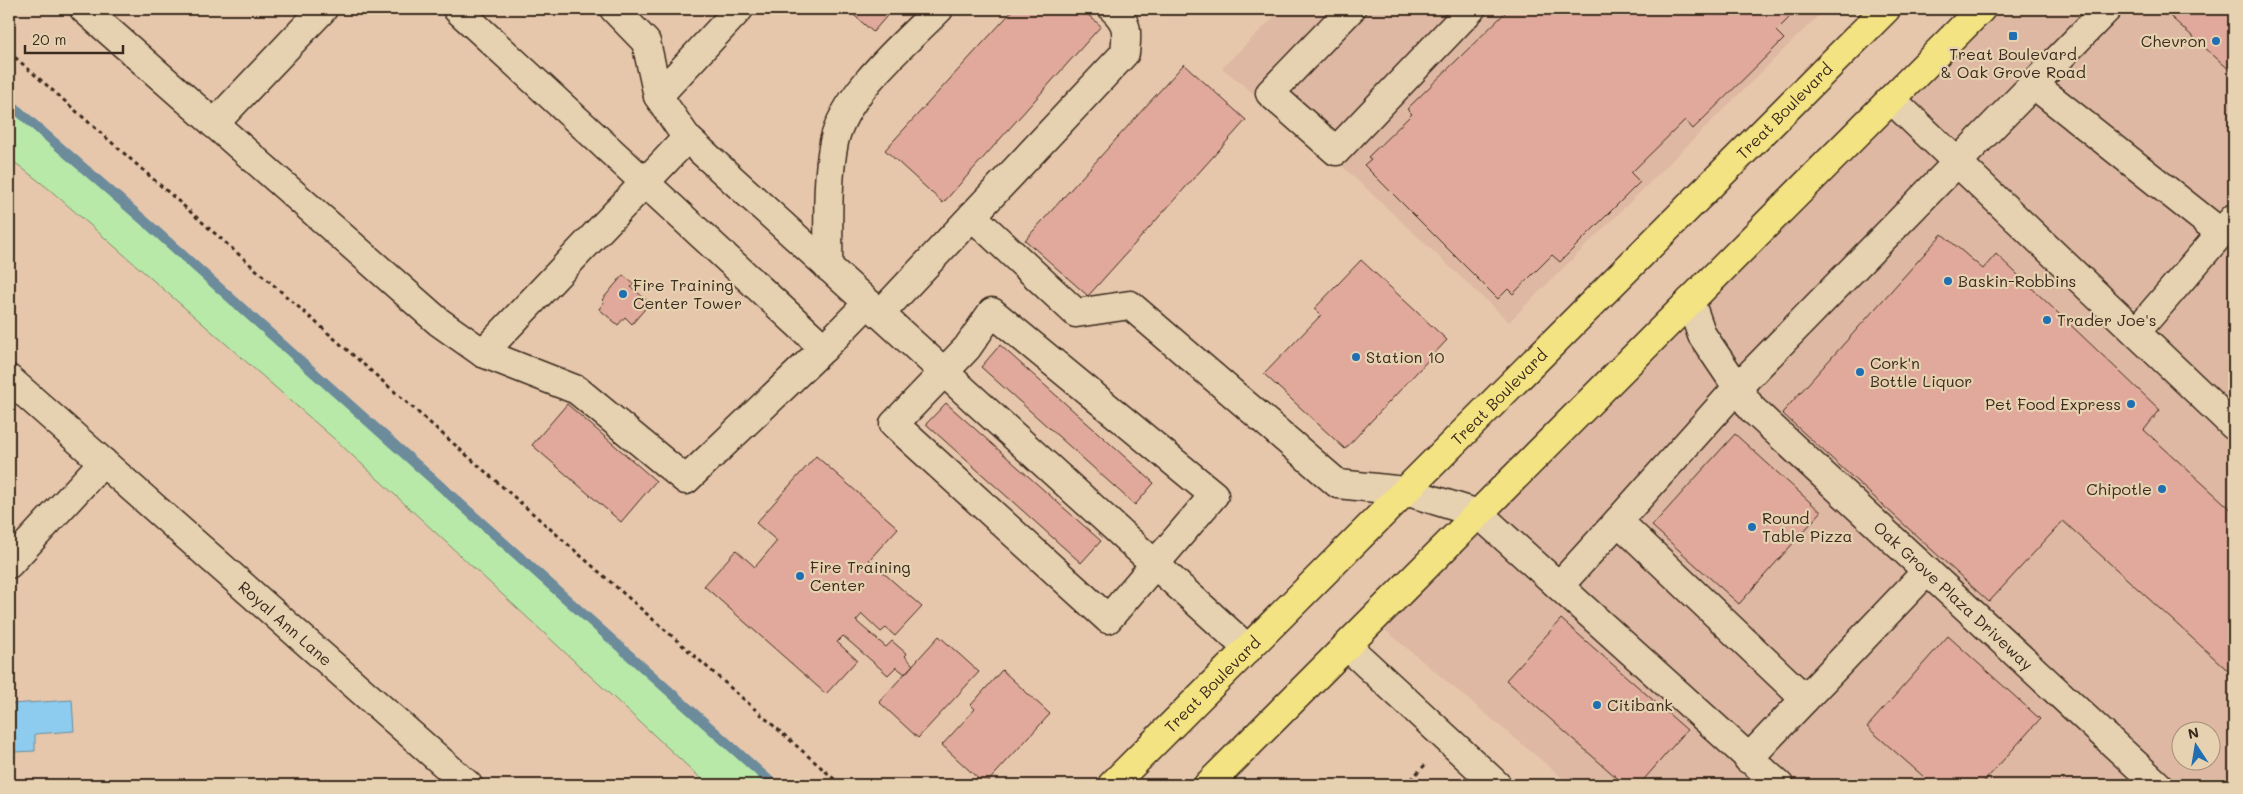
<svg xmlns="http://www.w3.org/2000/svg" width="2243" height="794" font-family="Mali,sans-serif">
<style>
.built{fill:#deb8a2;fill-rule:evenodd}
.green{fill:#b8e9a9;stroke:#7a8a64}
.water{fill:#8dccee;stroke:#6c8b9b}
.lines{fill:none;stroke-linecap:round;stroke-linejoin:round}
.stream{stroke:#6c8b9b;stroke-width:10}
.building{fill:#e0a99b;stroke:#3b2a1e}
.minor-casing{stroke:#3b2a1e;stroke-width:31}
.major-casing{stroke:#3b2a1e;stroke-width:31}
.path{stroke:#3b2a1e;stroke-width:3;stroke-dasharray:4 4;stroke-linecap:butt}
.minor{stroke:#e6d1b0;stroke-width:28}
.major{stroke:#f4e382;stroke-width:28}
.poi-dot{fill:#1f6fb2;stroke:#e6d1b0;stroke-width:2}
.labels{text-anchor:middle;stroke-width:4.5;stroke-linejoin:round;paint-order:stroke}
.poi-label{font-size:16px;fill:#3b2a1e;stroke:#e6d1b0;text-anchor:start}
.street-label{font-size:16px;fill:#3b2a1e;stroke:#e6d1b0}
</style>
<rect width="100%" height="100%" fill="#e7c7ac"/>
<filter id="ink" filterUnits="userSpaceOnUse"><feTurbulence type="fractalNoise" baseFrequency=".02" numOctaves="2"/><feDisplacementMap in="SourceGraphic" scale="10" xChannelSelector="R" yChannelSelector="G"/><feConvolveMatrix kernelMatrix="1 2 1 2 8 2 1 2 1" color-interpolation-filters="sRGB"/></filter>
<g filter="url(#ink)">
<path class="built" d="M1282 9H1825L1509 322 1343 167 1222 68Z
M1981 9H2234V785H1571L1373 620ZM2180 732H2210V762H2180Z"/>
<path class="green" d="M9 103 148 224 774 785H708L339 443 49 189 9 158Z"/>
<path class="water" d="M72 700 74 731 35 734V751L14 752 11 704Z"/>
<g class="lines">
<path class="stream" d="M9 103 148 224 774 785"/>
</g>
<path class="building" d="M847 9H893L873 32Z
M1014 9H1081L1101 26 943 203 885 150Z
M1509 9H1798L1776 31 1784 39 1693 129 1685 120 1631 173 1640 182 1560 262 1552 255 1513 294 1508 289 1498 299 1364 165 1371 159 1368 157 1412 114 1407 109Z
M2162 9H2234V74Z
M1184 64 1246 120 1088 296 1025 240Z
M1942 234 1983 269 1996 254 2160 410 2144 430 2234 512V676L2063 521 1989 602 1782 413Z
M1361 260 1447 340 1345 449 1264 374 1321 315 1314 309Z
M623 275 634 284 631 287 650 303 632 324 625 317 618 325 599 309 604 302 602 300Z
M1000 345 1154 483 1135 505 981 367Z
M946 403 1101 541 1081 563 926 424Z
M567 404 656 481 621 522 532 445Z
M1735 434 1821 512 1739 604 1652 526Z
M816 456 898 528 869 560 922 607 895 636 886 628 881 632 862 614 856 621 886 647 892 641 907 654 905 656 913 665 905 674 896 667 888 675 843 636 837 642 857 660 826 694 704 586 736 550 755 567 777 541 756 523Z
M1561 619 1687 730 1639 785H1625L1506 680Z
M939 636 979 672 918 738 879 702Z
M1948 636 2040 719 1981 785H1933L1867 727Z
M1002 670 1050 714 985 785 942 745 975 709 971 705Z"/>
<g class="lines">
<defs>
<g id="minor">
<path d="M84 9 439 322 483 353 577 390 686 480 824 348 868 303"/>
<path d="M457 9 824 348"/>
<path d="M614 9 646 42 658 96 687 138 1248 649"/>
<path d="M1351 9 1270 93 1336 151 1471 9"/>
<path d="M2033 84 2221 233"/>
<path d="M658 96 739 9"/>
<path d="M1891 99 2234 426"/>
<path d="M214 124 323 9"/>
<path d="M972 216 1125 53C1127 33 1129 24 1113 9"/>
<path d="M828 267C829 226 826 182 834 142 844 94 905 43 939 9"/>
<path id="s1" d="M1690 301 1702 335 1752 409 2158 785"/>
<path d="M992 312 1214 495 1108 619 894 424 967 348Z"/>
<path d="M880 314 972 216 1076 313 1130 305 1338 484 1405 491 1479 514 1779 785"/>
<path d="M2136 332 2234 218"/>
<path d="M483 353 687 138"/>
<path id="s2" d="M9 379 468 785"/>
<path d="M9 564 103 462"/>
<path d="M1559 586 1618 521"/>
<path d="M1347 646 1497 785"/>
<path d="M1805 699 1618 521 1737 388 2107 9"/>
<path d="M1748 759 1927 571"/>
</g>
<g id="major">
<path id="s3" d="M1112 785 1886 9"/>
<path d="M1208 785 1981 9"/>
</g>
</defs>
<use href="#minor" class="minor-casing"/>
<use href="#major" class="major-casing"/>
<path class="path" d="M9 52 841 785
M1411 779 1418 785
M1405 785 1427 763"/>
<use href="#minor" class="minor"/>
<use href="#major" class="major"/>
</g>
</g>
<g class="poi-dot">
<rect x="2008" y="31" width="10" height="10" rx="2.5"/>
<circle cx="2216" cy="41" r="5"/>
<circle cx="1948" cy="281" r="5"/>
<circle cx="623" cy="294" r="5"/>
<circle cx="2047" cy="320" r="5"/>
<circle cx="1356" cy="357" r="5"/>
<circle cx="1860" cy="372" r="5"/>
<circle cx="2131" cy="404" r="5"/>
<circle cx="2162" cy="489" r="5"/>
<circle cx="1752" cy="527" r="5"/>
<circle cx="800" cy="576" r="5"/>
<circle cx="1597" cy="705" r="5"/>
</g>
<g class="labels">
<g class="poi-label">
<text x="2206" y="47" text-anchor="end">Chevron</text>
<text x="2013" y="60" text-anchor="middle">Treat Boulevard<tspan x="2013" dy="18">&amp; Oak Grove Road</tspan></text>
<text x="1958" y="287">Baskin-Robbins</text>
<text x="633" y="291">Fire Training<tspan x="633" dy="18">Center Tower</tspan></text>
<text x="2057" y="326">Trader Joe's</text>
<text x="1366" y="363">Station 10</text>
<text x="1870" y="369">Cork'n<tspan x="1870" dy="18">Bottle Liquor</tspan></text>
<text x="2121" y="410" text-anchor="end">Pet Food Express</text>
<text x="2152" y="495" text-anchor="end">Chipotle</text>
<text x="1762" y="524">Round<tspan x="1762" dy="18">Table Pizza</tspan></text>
<text x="810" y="573">Fire Training<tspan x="810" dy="18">Center</tspan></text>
<text x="1607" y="711">Citibank</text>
</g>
<g class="street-label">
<text dy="6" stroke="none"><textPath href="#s3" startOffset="952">Treat Boulevard</textPath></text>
<text dy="6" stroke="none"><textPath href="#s3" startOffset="548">Treat Boulevard</textPath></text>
<text dy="6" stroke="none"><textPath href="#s1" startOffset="400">Oak Grove Plaza Driveway</textPath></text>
<text dy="6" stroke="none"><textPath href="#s2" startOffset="369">Royal Ann Lane</textPath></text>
<text dy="6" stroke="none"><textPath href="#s3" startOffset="142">Treat Boulevard</textPath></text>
</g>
</g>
<rect width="2243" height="794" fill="none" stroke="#e6d1b0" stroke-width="30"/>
<rect x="15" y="15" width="2213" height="764" fill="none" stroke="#3b2a1e" stroke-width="2" filter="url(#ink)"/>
<g transform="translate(2196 746) rotate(348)"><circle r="24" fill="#e6d1b0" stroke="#a28e76"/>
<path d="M0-4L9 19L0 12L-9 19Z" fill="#1f6fb2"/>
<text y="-8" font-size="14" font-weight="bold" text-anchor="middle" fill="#3b2a1e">N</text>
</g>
<path d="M25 45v8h98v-8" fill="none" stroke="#3b2a1e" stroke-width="2.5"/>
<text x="32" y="45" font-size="15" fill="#3b2a1e" stroke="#e6d1b0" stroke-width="4" paint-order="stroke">20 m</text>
</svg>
